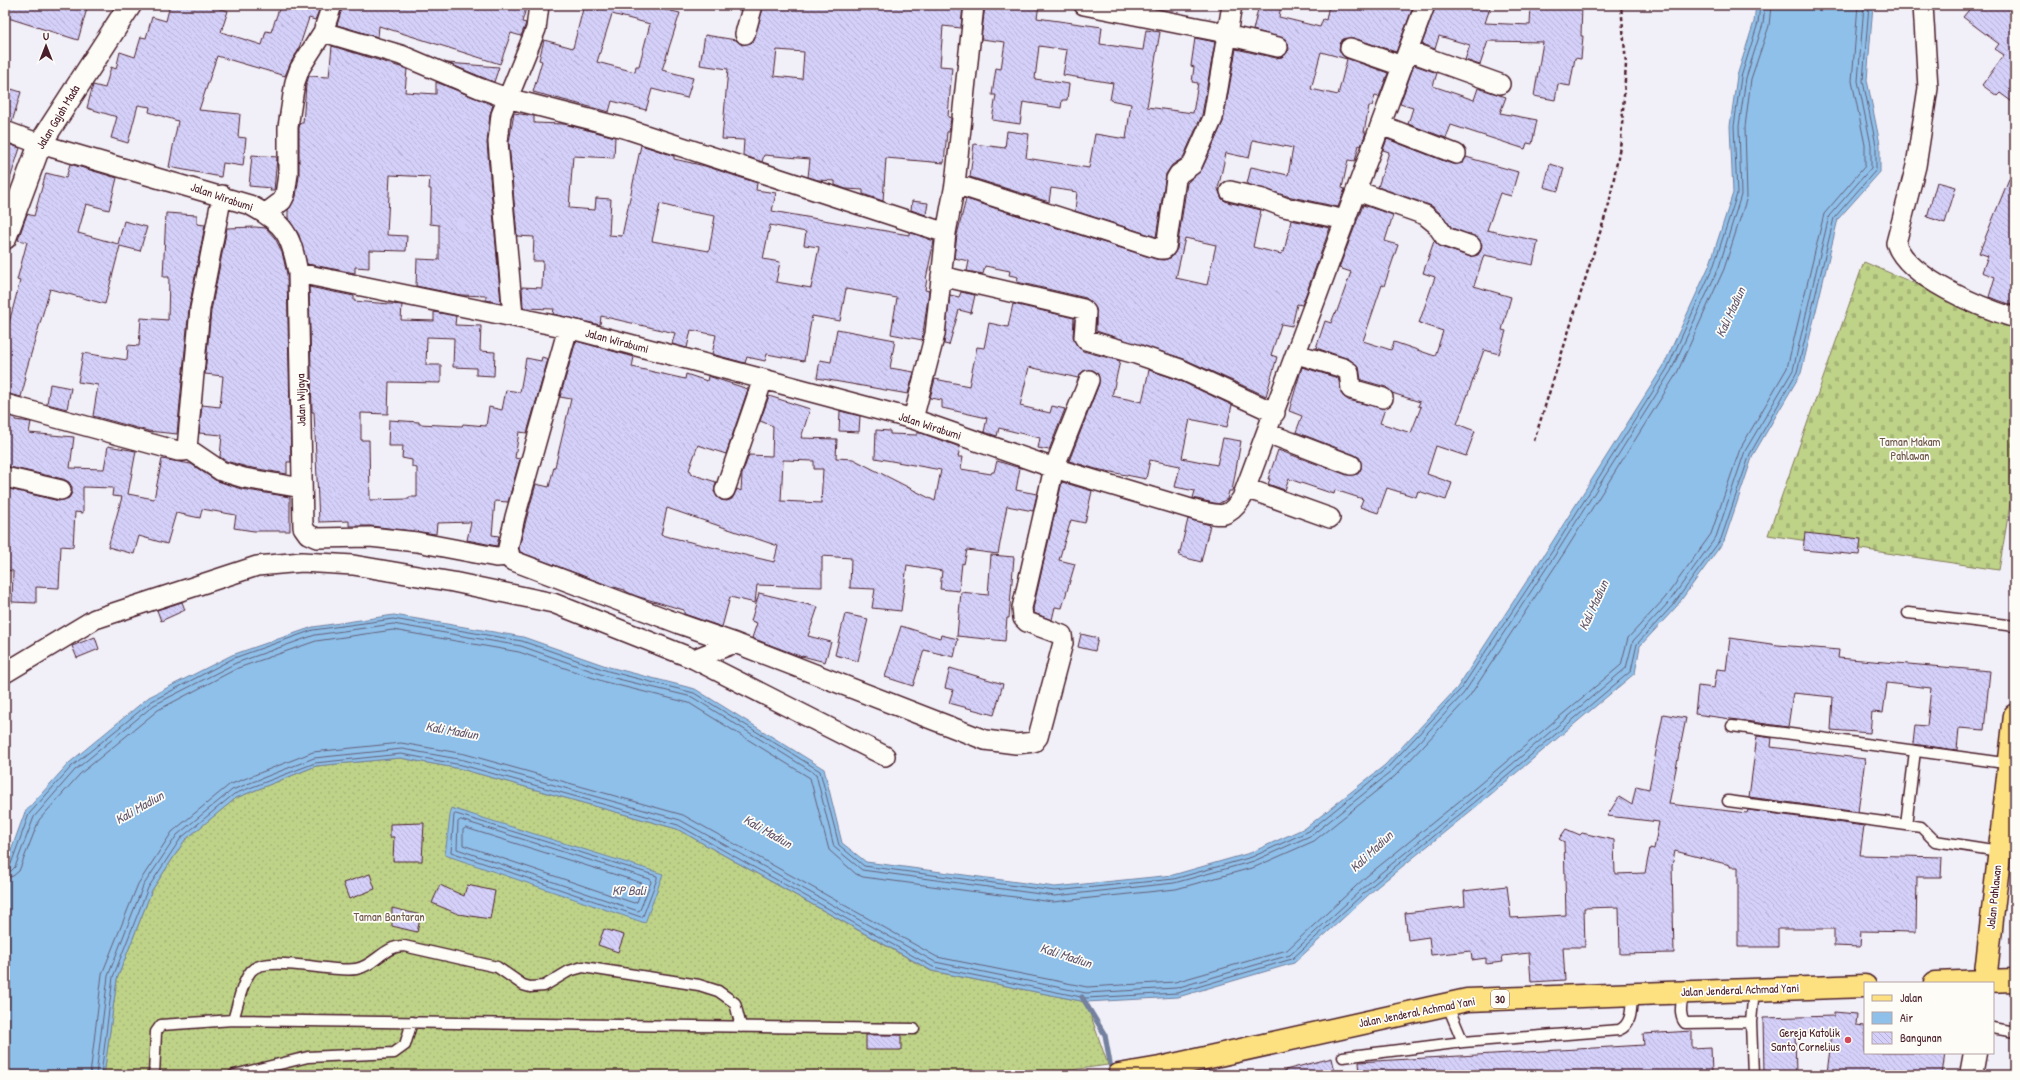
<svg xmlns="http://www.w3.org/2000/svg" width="2020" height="1080" font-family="'Patrick Hand',sans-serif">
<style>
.grass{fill:url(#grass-dots);stroke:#84795a}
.cemetery{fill:url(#cemetery-stones);stroke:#84795a}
.water{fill:#8ec0ea;stroke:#73809e}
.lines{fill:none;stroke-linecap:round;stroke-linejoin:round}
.shore{stroke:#655f77;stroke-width:1}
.stream{stroke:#73809e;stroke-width:5}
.building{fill:url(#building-back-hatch);stroke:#4a1f2b;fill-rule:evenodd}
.lane-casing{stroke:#4a1f2b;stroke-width:13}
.street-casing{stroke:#4a1f2b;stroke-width:22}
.secondary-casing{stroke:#4a1f2b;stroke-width:25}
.primary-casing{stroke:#4a1f2b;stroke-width:25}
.highway-casing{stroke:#4a1f2b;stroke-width:25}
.path{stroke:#4a1f2b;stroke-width:2.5;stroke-dasharray:4 3;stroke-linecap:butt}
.lane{stroke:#fdfcf7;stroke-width:10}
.street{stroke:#fdfcf7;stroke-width:19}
.secondary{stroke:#fdfcf7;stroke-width:22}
.primary{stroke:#fde080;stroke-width:22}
.highway{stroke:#fde080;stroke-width:22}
.poi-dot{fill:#d1495b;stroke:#fdfcf7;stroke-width:1.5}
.labels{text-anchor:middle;stroke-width:3.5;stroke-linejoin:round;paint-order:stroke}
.shield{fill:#fdfcf7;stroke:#806168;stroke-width:1}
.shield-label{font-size:11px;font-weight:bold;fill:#4a1f2b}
.street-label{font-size:12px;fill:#4a1f2b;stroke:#fdfcf7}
.park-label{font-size:12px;fill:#6d5547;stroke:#fdfcf7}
.poi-label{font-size:12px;fill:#4a1f2b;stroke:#fdfcf7;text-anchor:end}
.water-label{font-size:13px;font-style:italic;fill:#62576e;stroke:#fdfcf7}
</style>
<defs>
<pattern id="grass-dots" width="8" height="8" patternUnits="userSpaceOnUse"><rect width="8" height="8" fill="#bed388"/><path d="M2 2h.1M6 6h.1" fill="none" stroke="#a5b576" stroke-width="1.8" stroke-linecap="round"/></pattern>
<pattern id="cemetery-stones" width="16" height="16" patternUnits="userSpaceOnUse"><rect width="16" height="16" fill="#bed388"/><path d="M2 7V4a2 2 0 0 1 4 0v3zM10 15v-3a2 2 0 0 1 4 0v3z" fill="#a5b576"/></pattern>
<pattern id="building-back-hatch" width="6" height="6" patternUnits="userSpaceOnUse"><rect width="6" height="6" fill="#d4d0f9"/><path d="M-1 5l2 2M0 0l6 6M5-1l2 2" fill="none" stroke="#b8b2d6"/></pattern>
</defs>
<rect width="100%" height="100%" fill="#f1eff8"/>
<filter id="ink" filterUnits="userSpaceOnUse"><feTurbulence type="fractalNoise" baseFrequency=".025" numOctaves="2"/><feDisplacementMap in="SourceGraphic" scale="8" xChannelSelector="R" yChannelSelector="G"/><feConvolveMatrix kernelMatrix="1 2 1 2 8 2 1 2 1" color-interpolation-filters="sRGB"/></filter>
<g filter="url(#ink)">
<path class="grass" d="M400 758 461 769 677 829 931 971 1086 1002 1108 1065 1035 1075H104L117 979 152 890 185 840 236 798 316 766Z"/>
<path class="cemetery" d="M1864 262 2015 326V474L1999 570 1768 535Z"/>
<path class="water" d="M1756 5H1873L1867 80 1880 144V172L1838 219 1801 373 1753 455 1724 541 1676 607 1640 646 1635 673 1478 805 1377 887 1294 963 1178 997 1086 1002 932 971 677 829 461 769 400 758 316 766 236 798 185 840 152 890 117 979 104 1075H5V867L25 812 69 763 149 697 232 655 313 627 394 615 523 637 609 667 695 689 824 769 842 843 866 862 1055 887 1173 875 1250 853 1307 827 1385 765 1457 688 1551 544 1663 367 1710 264 1733 193 1730 126 1737 76 1754 22Z
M451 808 663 874 645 923 445 855Z"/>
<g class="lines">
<path class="shore" d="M456 814 657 876V879L643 916 641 917 451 852 454 815Z
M461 820 650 879 651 882 640 910 638 911 457 849 458 822Z
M466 828 642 883 643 885 637 902 634 903 463 845V830Z
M5 867 11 864 29 814 72 766 152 701 234 658 313 630 393 619 522 641 608 671 694 693 820 771 839 845 864 866 1055 891 1174 879 1252 857 1309 831 1387 768 1460 690 1555 547 1667 369 1714 265 1737 194 1734 126 1741 77 1758 23 1760 5
M5 872 11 871 15 867 34 817 75 770 154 705 236 663 315 635 393 624 521 646 606 676 692 697 816 774 834 847 862 870 1055 896 1174 883 1254 861 1312 835 1391 772 1464 693 1559 549 1671 371 1719 267 1741 195 1739 126 1746 78 1763 24 1765 5
M5 878 13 876 19 871 39 820 80 774 158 710 238 668 316 641 393 630 519 652 605 682 689 703 810 778 829 850 856 874 863 877 1053 902 1176 889 1255 867 1314 841 1395 776 1469 697 1564 553 1677 373 1724 269 1747 197 1745 127 1751 79 1769 26 1771 5
M90 1075 102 974 138 884 172 832 229 785 313 752 401 743 465 754 683 815 937 957 1087 987 1175 982 1287 950 1367 876 1468 794 1621 665 1628 638 1665 598 1711 534 1740 449 1787 368 1824 214 1865 166V145L1852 81 1858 5
M96 1075 108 976 143 886 177 835 232 790 314 758 402 749 464 760 680 820 935 962 1086 993 1176 988 1290 955 1371 881 1472 798 1626 668 1633 641 1669 602 1716 537 1745 451 1793 370 1829 216 1871 168V145L1858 81 1864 5
M101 1075 113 977 148 888 181 838 234 794 315 763 401 754 462 765 678 825 933 967 1086 998 1177 993 1292 959 1374 884 1475 802 1631 671 1637 644 1673 605 1721 539 1750 454 1797 372 1834 218 1876 170V145L1863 81 1869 5"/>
<path class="stream" d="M1082 997 1105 1035 1112 1074"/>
</g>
<path class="building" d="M7 5H88L78 40 5 17Z
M170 5H207L228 11 221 32 262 45 266 31 271 32 279 9 278 5H313L320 8 315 20 309 18 298 51 291 62 285 76 217 56 199 110 240 114 238 137 246 138 243 166 223 163 221 177 169 167 178 121 149 112 150 107 138 105 128 143 111 138 117 117 87 108 93 85 105 88 111 67 116 69 120 52 135 57 141 37 146 38 152 17 166 21Z
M343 5H527L522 22 526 23 525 26 521 36 511 33 500 64 379 26 378 37 337 25Z
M584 5H645L680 13 662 70 693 78 687 98 652 89 646 110 612 101 609 112 533 92 542 61 539 60 544 40 573 48ZM612 14 650 24 639 66H636L635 72 597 62Z
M764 5H963L961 28 943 26 940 66 952 67 948 117 951 118 949 132H947L944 163 886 158 883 201 863 194V190L846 189 835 185V181L818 180 808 177 810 159 764 155 762 162 743 155 744 140 722 139 728 69 700 65 705 35 736 40 742 45 753 42ZM777 50 804 52 802 79 774 76Z
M985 5H1039L1037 18 1102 27 1100 44 1143 50 1146 30 1160 32 1147 107 1193 113 1198 83 1192 82 1194 67 1191 66 1195 38 1215 42 1202 115 1183 158 1172 165 1166 174 1156 237 1075 211 1077 192 1051 188 1049 202 970 177 974 144 1005 148 1007 131 1029 134 1026 158 1089 168 1095 134 1126 139 1131 104 1110 100 1113 83 1063 75 1067 50 1039 46 1035 79 1069 84 1067 100H1062L1061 108 1023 102 1020 124 992 120 996 95H992L996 68 1001 69 1005 42 981 39Z
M1259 5H1281L1279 17 1320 27 1323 19 1326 20 1329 5H1406L1413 7 1396 52 1353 38 1343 39 1340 44 1339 50 1346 58 1388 73 1379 97 1375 96 1372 106H1369L1364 132H1366L1361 146 1359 145 1355 161 1348 160 1342 188 1345 189 1338 207 1287 196 1247 184 1251 167 1288 175 1293 148 1253 140 1249 158 1226 153 1218 189 1222 199 1227 202 1261 210 1253 247 1281 254 1282 251 1284 252 1291 220 1330 228 1302 305 1297 304 1292 326 1281 324 1271 355 1277 357 1266 396 1184 359 1096 331V309L1086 298 1017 282 1018 277 1009 275 1010 271 985 266 983 274 967 271 969 261 954 258 957 235 966 199 1156 259 1164 260 1172 257 1177 249 1187 183 1202 169 1223 122 1236 49 1276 58 1282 57 1289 50 1288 43 1285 39 1253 30ZM1321 52 1347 59 1338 95 1311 89ZM1185 238 1216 245 1207 285 1176 278Z
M1436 5H1449L1468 9 1470 5H1480L1490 8 1485 23 1530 25 1531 5H1582L1581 36H1583L1581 59 1575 58 1570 86 1558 84 1555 100 1534 96 1543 42 1488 41 1480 65 1465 60 1470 45 1439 36 1435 49 1422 44Z
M1973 5H2015V104L2000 93 1997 96 1982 85 2004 55 1995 49 1999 44 1963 17Z
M332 46 407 69 405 92 436 94V82L493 105 490 114 487 143 501 303 486 300V296L461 295 416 286 417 259 439 260V225L430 224 431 189H429L430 177 390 175 387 235 407 236 406 251 369 250V268L355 267V273L307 264 299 235 288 218V210L296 197 299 176V128L300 123H303L306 85 309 76 329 77Z
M447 63 499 67 494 82Z
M1414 65 1437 73 1433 86 1474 100 1478 88 1506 97 1500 113 1537 120 1532 144 1527 143 1525 149 1451 125 1446 138 1408 124 1413 108 1400 104Z
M5 87 21 92 12 122 5 120Z
M514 113 534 116V123L564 124 615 137 614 158 573 156 569 208 595 210 596 198 611 199 609 235 622 236 641 145 674 156V159L705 166 757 183 756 190 776 193 772 211 909 235V232L934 241 926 279H927L925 290 929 291 922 340 891 334 897 298 846 289 840 321 812 316 804 361 767 354 765 361 747 357 745 363 712 354 716 335 691 330 687 348 672 344 675 333 601 316 600 325 553 314 554 309 523 308 522 287 542 288 543 261H533L534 237 517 236 509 142ZM660 204 687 211 715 216 709 251 652 241ZM770 225 806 232 804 245 819 247 811 288 776 282 780 262 763 259Z
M1387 139 1452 164 1463 163 1466 157 1518 172 1511 196 1500 193 1487 230 1538 241 1533 265 1484 255 1474 286 1511 297 1502 330 1506 331 1499 354 1484 350 1457 424 1475 431 1466 456 1436 446 1427 474 1452 483 1446 500 1418 491 1416 497 1387 488 1378 513 1360 507 1363 499 1335 490 1334 494 1289 479 1285 490 1268 484 1270 479H1268L1278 450 1347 475 1358 474 1361 469 1360 458 1355 455 1296 432 1302 416 1289 411 1302 367 1338 378 1343 396 1348 400 1385 409 1380 423 1411 433 1421 407 1418 406 1420 402 1392 393 1386 387 1361 380 1359 367 1349 359 1316 348 1325 321 1331 323 1335 313 1336 314 1351 272 1339 268 1363 205 1393 215 1385 241 1398 245 1384 286 1382 285 1363 341 1391 350 1394 342 1435 356 1443 331 1419 323 1435 277 1423 273 1434 241 1441 247 1468 256 1478 255 1481 250 1482 244 1479 239 1452 228 1443 216 1432 206 1378 187 1389 152 1383 150Z
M5 143 20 148 8 185 5 184Z
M252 155 277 157 274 191H270L271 188 249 186Z
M70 164 117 178 109 210 86 204 78 233 118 244 124 221 147 227 140 251 120 246 105 304 50 289 24 378H26L21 397 5 393V322L9 323 20 281 17 280 27 242 18 240 20 234 27 214 34 216 46 173 66 178Z
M1550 164 1564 168 1558 191 1544 187Z
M2015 164V306L1989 297 1995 277 1982 272 1988 256 1979 253Z
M1937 182 1956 187 1945 223 1927 217Z
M912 201 928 203 926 215 911 210Z
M166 213 197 215V224L205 225 189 308 177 434 148 431 93 416 98 385 78 382 83 353 127 360 128 345 139 346 141 318 168 320 169 277H163Z
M255 227 266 228 275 238 282 252 287 274 291 462H287V474L247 467 226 461 220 457 222 435 199 433 202 405 220 407 223 376 205 374 211 311 227 228Z
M309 287 354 296V301L402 305 401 320 434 321V312L456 316 455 325 481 326 480 351 495 352 494 376 476 375V368L453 367 454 338 427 337 426 365H441V383L389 382 388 414 361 413V440H369L370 500 409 499V497H417V468L412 467V460L402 458 403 446H388L389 420 419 422V424L462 426 463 424 486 426 489 407 502 410 506 390 520 392 526 358 541 361 542 357 548 359 527 433 519 432 515 458 520 459 508 502 495 501 492 535 499 536 497 546 467 540 471 522 437 523 436 534 371 526H349V521L319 522 314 412H312Z
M961 292 975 295 971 313 959 310 949 345 944 344 950 295 959 297Z
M1013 304 1074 318 1073 337 1077 346 1083 351 1120 361 1112 396 1142 402 1149 370 1176 379 1232 405 1227 427 1190 419 1182 458 1217 465 1223 438 1241 441 1232 491H1229L1227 499 1218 504 1201 500 1193 498 1195 491 1175 487 1180 466 1150 460 1146 479 1096 469 1069 461 1099 384 1098 374 1093 370 1083 371 1078 378 1029 367 1020 406 1050 413 1052 406 1065 409 1049 450 1038 448 1040 438 999 428 997 436 984 432 987 418 942 408V400L930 398 935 379 969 386 977 347 984 348 989 323 1008 327Z
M837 329 895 340 890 368 914 372 908 394 817 378 820 360 831 362Z
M576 341 634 357 632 367 685 379 686 374 707 381 708 376 748 389 726 454 698 445 689 470 691 471V474L716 482 714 492 721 500 727 501 732 499 737 489 741 491 742 474 749 455 772 456 773 426 760 421 769 396 810 409 801 438 837 439 836 458 853 459 935 501 941 470 875 458 876 430 890 431V434L917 435V433H921L960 447 958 457H963L961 469 991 474 992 472H994L997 461 1020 468 1016 490 1037 494 1033 511 1007 506 998 554 967 550 964 564 962 563 959 591 940 589 942 571 907 565 901 611 872 608 875 589 850 588 851 558 822 556V587L757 585 755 603 730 597 722 627 684 614V610L636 596 625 591V590L610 586 520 552 519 548 526 520 536 484 549 487 554 467H555L571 399 560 397ZM783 460 814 461V469H823L821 503 781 501ZM667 508 778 546 774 562 661 535Z
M50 384 71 388 67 409 47 404Z
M840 411 860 416 859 432 839 431Z
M5 415 15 418V420L31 422 29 433 74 437 70 468 104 469 108 446 136 451 128 494 154 499 162 459 191 464 215 480 241 489 290 497V531H254L234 528 236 515 202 509 200 518 176 513 167 544 139 536 134 554 108 547 122 497 112 496 113 488 83 487V513L75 512 73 547 61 546 59 588 36 587V603L12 602 13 571 5 570V488L59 501 69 498 72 493V487L69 482 63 479 5 466Z
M1062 482 1092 491 1085 523 1071 520 1059 560 1075 564 1062 608 1055 607 1052 620 1034 613 1033 609Z
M1188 519 1210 525 1201 562 1179 556Z
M1805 533 1861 539 1859 555 1803 550Z
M991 555 1014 557 1009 618H1007L1005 641 957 636 961 592 988 595Z
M759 593 818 607 808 636 831 642 825 662 802 656V657L752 638 757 623 751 621Z
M182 602 185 610 161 621 157 610Z
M845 614 868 619 858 661 835 655Z
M901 626 940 638 941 635 958 639 954 657 924 650 913 686 885 677Z
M1081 634 1098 638 1095 651 1078 647Z
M95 637 99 649 77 658 72 646Z
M1730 638 1778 645 1839 650 1838 658 1990 671 1984 730 1959 728 1957 750 1913 744 1915 725 1927 726 1931 688 1887 683 1883 713 1872 712 1870 733 1831 730 1833 697 1793 693 1788 727 1695 714 1698 686 1714 688 1717 669 1726 670Z
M950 668 1003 684 994 715 949 703 953 690 945 688Z
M1663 714 1686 718 1669 804 1747 813 1748 810 1864 826 1860 855 1942 857 1941 877H1917L1916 932 1861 931 1860 947 1834 946V929H1778V947H1738V867H1730V865L1675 851 1672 866 1674 953 1620 954 1619 907 1584 908 1585 947H1563L1565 980 1531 982 1529 953 1502 956 1503 962 1486 964V958L1472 960 1471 951 1431 955 1429 937 1408 940 1405 913 1465 906 1464 891 1507 886 1511 918 1566 915 1564 842 1559 839 1566 829 1580 835 1582 833 1614 840 1615 874 1645 873 1650 848 1654 849 1659 822 1607 816 1619 797 1632 805 1636 786 1649 789Z
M1757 736 1772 738 1771 747 1865 759 1858 812 1749 797Z
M424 823 422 861H393L394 837H390V824Z
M370 874 375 889 349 899 343 883Z
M440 885 464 896 467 885 495 891 490 919 458 914 432 903Z
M392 908 421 915 417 932 392 926Z
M604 929 624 935 618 952 598 945Z
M1834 1012 1857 1014 1856 1025 1865 1026V1053H1945L1942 1075H1849L1827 1073 1832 1033H1795L1796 1075H1764L1763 1018 1834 1016Z
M1692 1031V1048L1711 1047 1712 1074 1360 1075 1359 1062 1644 1045 1643 1034Z
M866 1035H901V1050H866Z
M1332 1058 1335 1072 1323 1075H1286L1285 1070Z"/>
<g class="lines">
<defs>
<path id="lane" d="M1908 613 2015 626
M1732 726 2012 764
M1728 801 1921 827 1935 841 1999 851
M1906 825 1915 751
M1683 992C1682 1002 1678 1015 1685 1023L1751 1022
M1447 1004 1463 1042 1619 1030C1633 1024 1631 1007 1632 994
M233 1020C238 1005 241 984 251 971 266 954 331 973 356 969 375 966 383 946 404 946L497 967 523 985 530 987 544 986 569 971 583 967 699 985 718 991 735 1003 741 1027
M1993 1028 2015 1032
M1343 1057 1463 1042
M154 1075 156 1032 161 1025 233 1020 914 1029
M234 1075 308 1057 394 1053 405 1045 412 1022
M1753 1075 1751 1022 1754 989"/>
<path id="street" d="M1084 5 1226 33
M1923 5 1928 88 1916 166 1896 243C1907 278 1982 308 2015 318
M323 32 401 55 479 88 507 98 624 128 946 233
M745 34 753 5
M1226 35 1278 47
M1350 48 1402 66
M1408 51 1500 84
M1381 125 1456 154
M5 131 40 144 250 205C285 224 291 234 298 273L568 328 763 379 913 419 1054 468 1198 511C1221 516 1228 519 1242 498L1425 5
M955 184 1159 249H1164L1166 247 1176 179 1179 174 1192 165 1213 118 1232 5
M1230 191 1263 199 1284 207 1346 220
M1357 191 1425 215 1436 224 1445 237 1471 246
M266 213 282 201 285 195 288 174V127L295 82 300 68 323 32 332 5
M298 273 303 527 308 534 317 538 370 537 417 542 496 557 509 556
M941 276 1083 309 1086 312 1084 337 1086 340 1136 354 1180 369 1275 413
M513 316 498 142 501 115 536 29 539 5
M568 328 515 517 508 548 511 560 680 624 735 643 985 740 1016 744 1034 742 1038 737 1063 643 1062 635 1027 622 1023 618 1022 608 1054 468 1089 380
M1297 354 1343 368 1349 372 1351 389 1383 398
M5 404 178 451H184L187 448 200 309 222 195
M913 419 935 334 946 233 955 184 974 5
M1267 433 1351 465
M187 448 221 471 244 478 302 488
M5 477 61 490
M1246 488 1330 518
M725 490 763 379
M694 659 885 756
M5 673 95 619 257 566 302 562 353 565 453 582 553 603 694 659 735 643"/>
<path id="secondary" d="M5 238 40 144 130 5
M1971 1075 1975 1053"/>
<path id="primary" d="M1985 981 2015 980"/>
<path id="highway" d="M1935 983 1985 981 2015 715
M1119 1075 1160 1068 1467 1000 1865 986"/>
</defs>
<use href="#lane" class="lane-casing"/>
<use href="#street" class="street-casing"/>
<use href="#secondary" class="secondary-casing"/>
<use href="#primary" class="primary-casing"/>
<use href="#highway" class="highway-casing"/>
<path class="path" d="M1534 441 1609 204 1621 141 1626 64 1621 5"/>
<use href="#lane" class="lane"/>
<use href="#street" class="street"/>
<use href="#secondary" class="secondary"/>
<use href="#primary" class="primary"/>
<use href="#highway" class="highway"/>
</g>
</g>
<circle class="poi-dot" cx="1848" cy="1040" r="4"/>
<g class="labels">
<rect class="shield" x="1491" y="990" width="18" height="18" rx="3"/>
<g class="shield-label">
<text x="1500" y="1003">30</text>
</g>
<g class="street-label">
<text transform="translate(58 117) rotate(-59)" y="4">Jalan Gajah Mada</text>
<text transform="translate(222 197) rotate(19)" y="4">Jalan Wirabumi</text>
<text transform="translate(617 341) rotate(15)" y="4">Jalan Wirabumi</text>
<text transform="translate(301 400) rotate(-91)" y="4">Jalan Wijaya</text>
<text transform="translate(930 426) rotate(18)" y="4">Jalan Wirabumi</text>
<text transform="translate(1994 897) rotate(-84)" y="4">Jalan Pahlawan</text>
<text transform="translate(1740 990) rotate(-2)" y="4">Jalan Jenderal Achmad Yani</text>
<text transform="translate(1417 1012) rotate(-11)" y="4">Jalan Jenderal Achmad Yani</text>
</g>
<g class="park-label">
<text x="1910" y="446">Taman Makam<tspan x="1910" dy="14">Pahlawan</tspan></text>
<text x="389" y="921">Taman Bantaran</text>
</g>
<g class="poi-label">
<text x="1840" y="1037">Gereja Katolik<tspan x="1840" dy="14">Santo Cornelius</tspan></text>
</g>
<g class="water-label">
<text transform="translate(1730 312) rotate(-65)" y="5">Kali Madiun</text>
<text transform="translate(1593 605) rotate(-65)" y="5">Kali Madiun</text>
<text transform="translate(452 730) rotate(10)" y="5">Kali Madiun</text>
<text transform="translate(139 807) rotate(-30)" y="5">Kali Madiun</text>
<text transform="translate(768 831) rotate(30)" y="5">Kali Madiun</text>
<text transform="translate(1371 851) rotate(-43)" y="5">Kali Madiun</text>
<text x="629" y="895">KP Bali</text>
<text transform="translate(1066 955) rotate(18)" y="5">Kali Madiun</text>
</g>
</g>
<rect width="2020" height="1080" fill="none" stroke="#fdfcf7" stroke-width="20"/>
<rect x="10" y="10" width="2000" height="1060" fill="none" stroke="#4a1f2b" stroke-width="1.5" filter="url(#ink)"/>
<rect x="1864" y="982" width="130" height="72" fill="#fdfcf7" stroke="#b5a4a5"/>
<rect x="1872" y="995" width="20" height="6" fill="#fde080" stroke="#b5a4a5"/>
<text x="1900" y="1002" font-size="12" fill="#4a1f2b">Jalan</text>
<rect x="1872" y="1012" width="20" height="12" fill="#8ec0ea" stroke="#b5a4a5"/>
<text x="1900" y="1022" font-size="12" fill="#4a1f2b">Air</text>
<rect x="1872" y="1032" width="20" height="12" fill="url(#building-back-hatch)" stroke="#b5a4a5"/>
<text x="1900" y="1042" font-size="12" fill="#4a1f2b">Bangunan</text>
<g transform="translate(46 46)" stroke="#fdfcf7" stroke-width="3" paint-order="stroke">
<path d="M0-3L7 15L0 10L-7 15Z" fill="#4a1f2b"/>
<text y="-6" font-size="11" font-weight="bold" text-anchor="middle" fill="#4a1f2b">U</text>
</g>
</svg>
